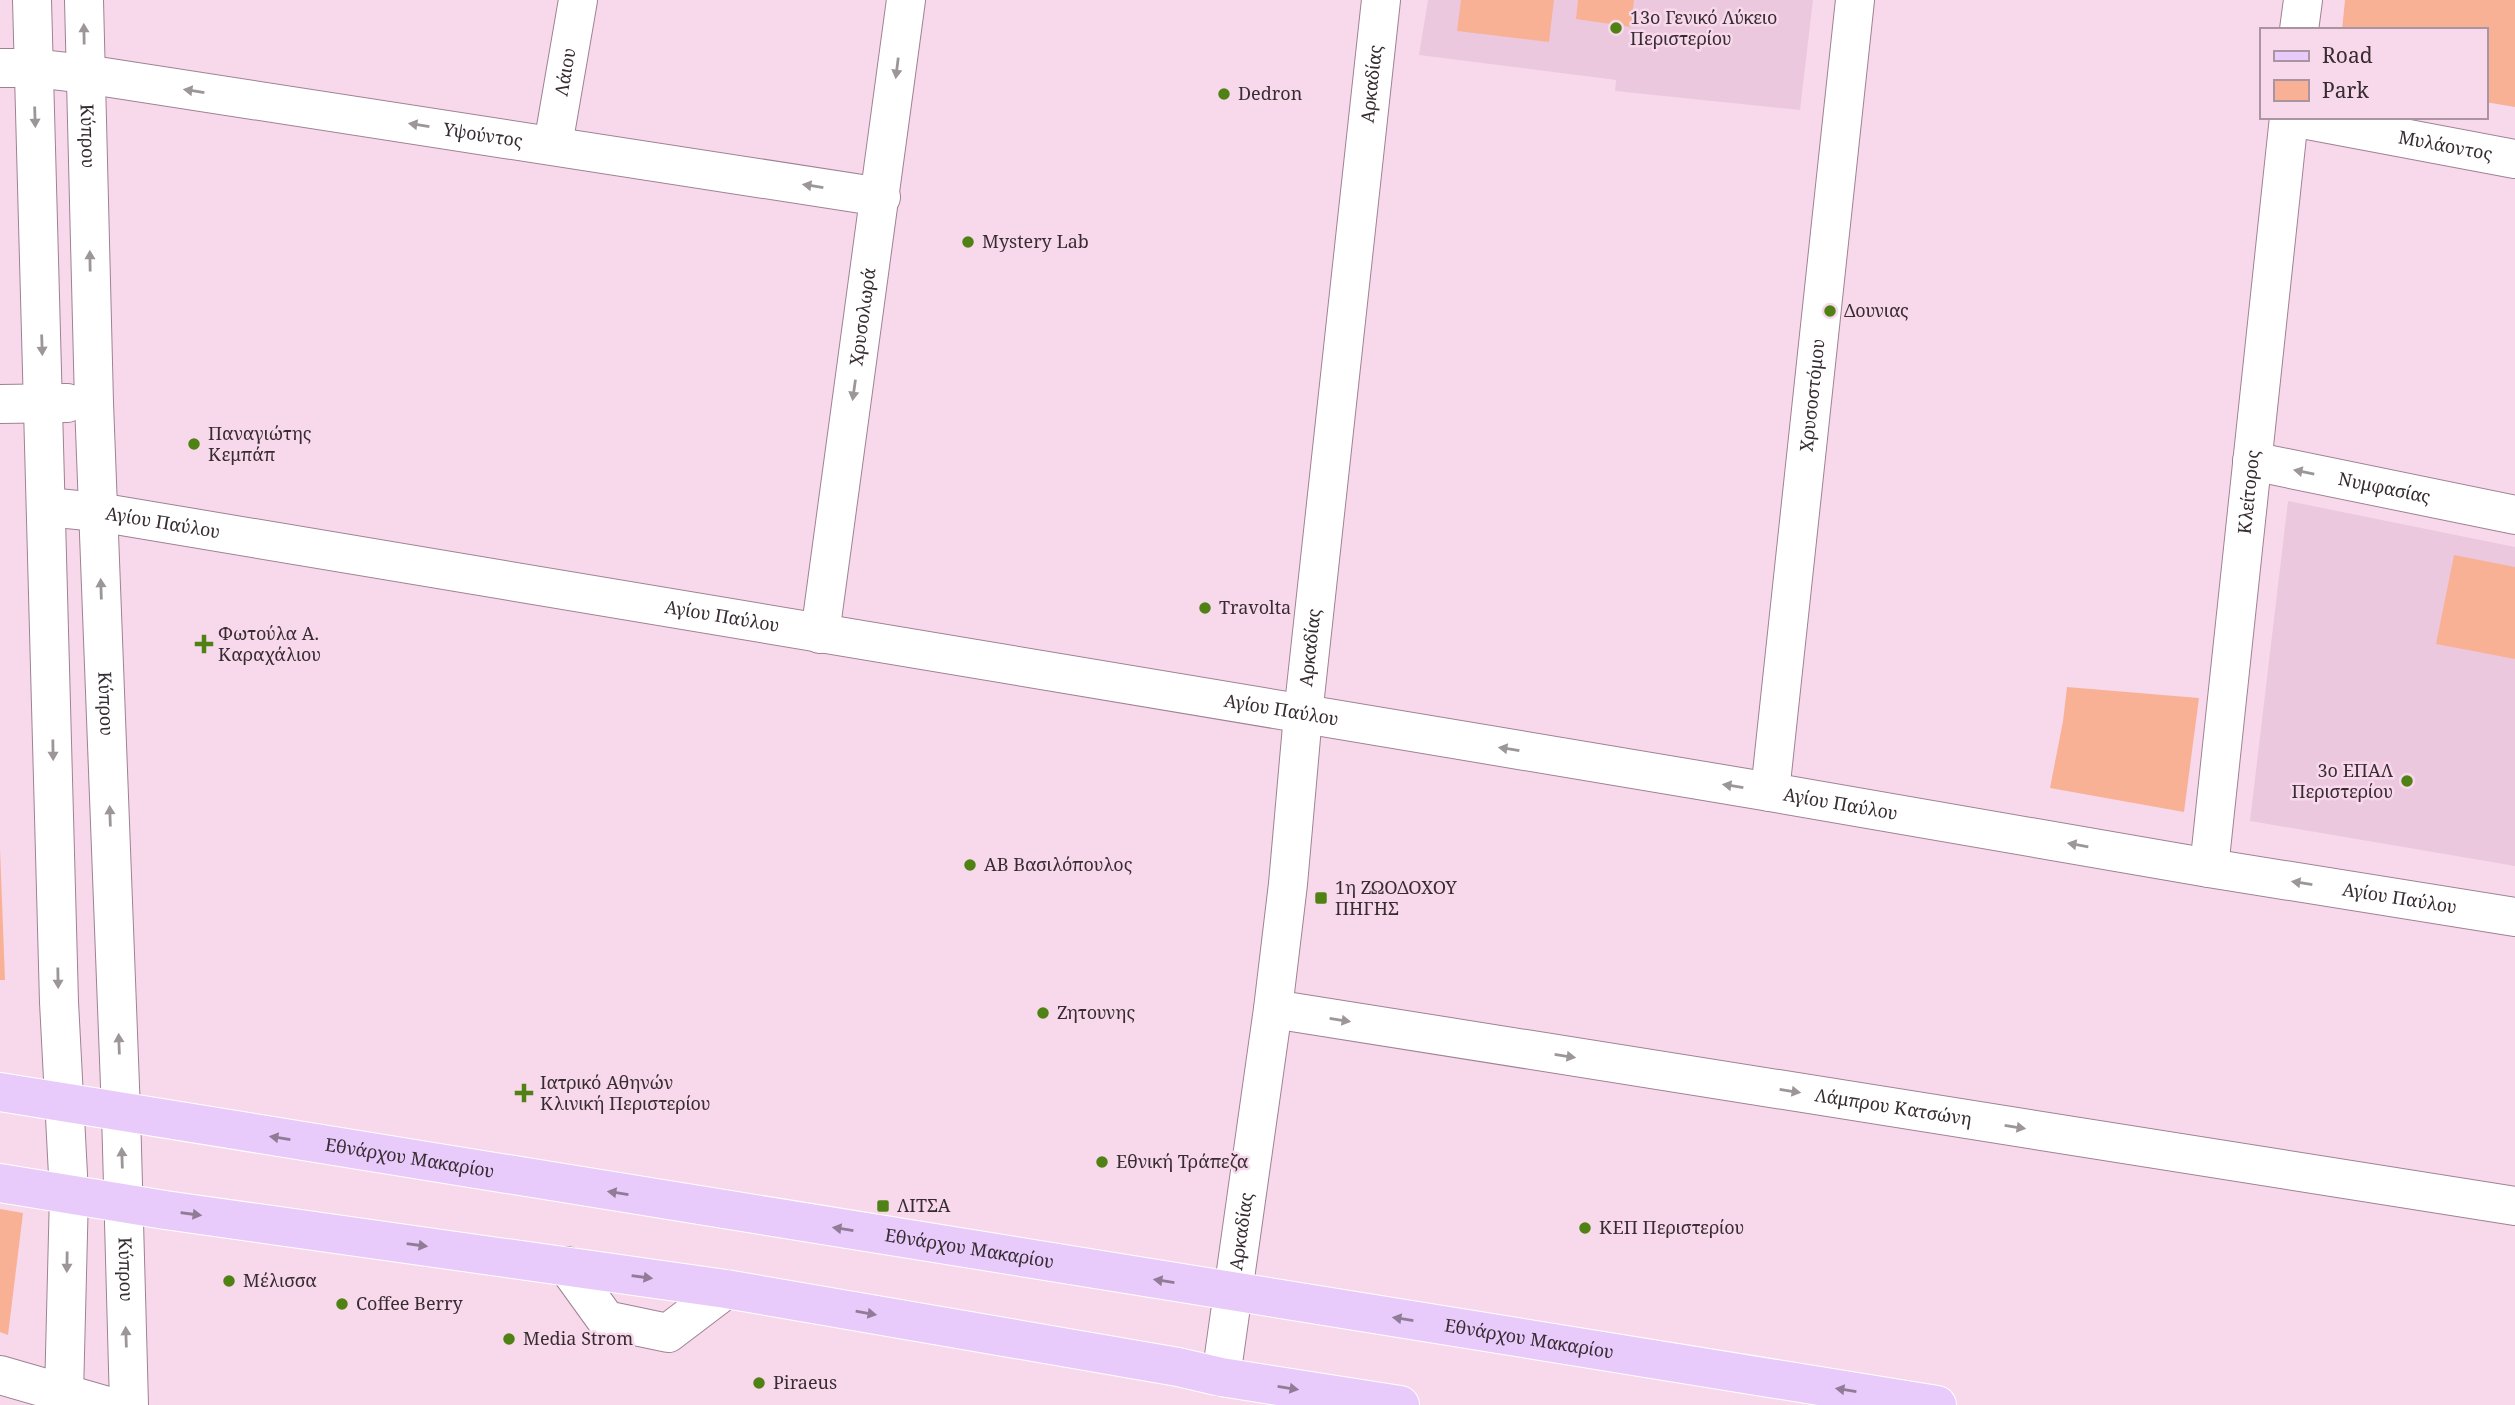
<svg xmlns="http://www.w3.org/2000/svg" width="2515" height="1405" font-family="'Noto Serif',serif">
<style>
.built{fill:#ecc8de}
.green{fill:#f9b196}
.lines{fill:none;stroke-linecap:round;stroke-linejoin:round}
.minor-casing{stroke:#9e8293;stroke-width:40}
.major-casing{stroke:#fff;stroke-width:40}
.minor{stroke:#fff;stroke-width:38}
.major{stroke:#e8cbfa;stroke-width:38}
.oneway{fill:#9c9699}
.oneway2{fill:#907c96}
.poi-dot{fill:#508114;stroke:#f8d9eb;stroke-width:2.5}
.labels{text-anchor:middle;stroke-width:5;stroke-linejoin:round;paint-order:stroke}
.poi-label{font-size:18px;fill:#382c33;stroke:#f8d9eb;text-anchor:start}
.street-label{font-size:18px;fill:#382c33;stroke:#f8d9eb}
</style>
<rect width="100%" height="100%" fill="#f8d9eb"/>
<path class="built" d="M1428 0H1813L1800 110 1615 91 1616 80 1419 55Z
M2288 501 2515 547V866L2250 821Z"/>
<path class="green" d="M1461 0H1554L1549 42 1457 31Z
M1578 0H1634L1631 27 1576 19Z
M2345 0H2515V107L2485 102V30H2342Z
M2454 555 2515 567V659L2436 644Z
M2067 687 2199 698 2184 812 2050 788 2063 721Z
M0 848 5 980H0Z
M0 1209 23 1213 8 1335 0 1332Z"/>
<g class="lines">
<defs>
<g id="minor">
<path d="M32 0 59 1002 69 1194 64 1394"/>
<path id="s1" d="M84 0 94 403 121 1112 129 1405"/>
<path d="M2299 30 2303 0"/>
<path id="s2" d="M0 68H34L85 74 881 197"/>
<path id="s3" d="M2292 117 2515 159"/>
<path id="s4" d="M553 145 578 0"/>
<path d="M0 404 67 403"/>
<path id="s5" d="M2252 461 2515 515"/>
<path id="s6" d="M47 507 98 512 1770 792 2209 868 2515 917"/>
<path id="s7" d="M820 634 906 0"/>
<path id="s8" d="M1770 792 1855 0"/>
<path id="s9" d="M2209 868 2289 117"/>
<path id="s10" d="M1273 1009 2515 1206"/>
<path d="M567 1266 606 1320 668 1333 726 1289"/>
<path d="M0 1375 104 1405"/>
<path id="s11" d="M1221 1377 1273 1009 1288 884 1303 715 1381 0"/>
</g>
<g id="major">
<path id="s12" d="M0 1092 1937 1405"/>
<path d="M0 1183 165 1210 726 1289 1178 1367 1221 1377 1400 1405"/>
</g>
</defs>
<use href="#minor" class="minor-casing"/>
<use href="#major" class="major-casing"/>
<use href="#minor" class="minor"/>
<use href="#major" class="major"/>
</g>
<defs><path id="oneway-solid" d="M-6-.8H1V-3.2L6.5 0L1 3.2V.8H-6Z" transform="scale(1.75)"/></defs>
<g class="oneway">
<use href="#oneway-solid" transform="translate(84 34) rotate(-91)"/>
<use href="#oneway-solid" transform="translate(897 68) rotate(97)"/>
<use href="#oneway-solid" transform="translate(194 91) rotate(-171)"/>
<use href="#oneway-solid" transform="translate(35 117) rotate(88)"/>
<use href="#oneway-solid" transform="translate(419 125) rotate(-171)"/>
<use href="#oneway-solid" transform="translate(813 186) rotate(-171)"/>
<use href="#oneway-solid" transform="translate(90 261) rotate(-91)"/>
<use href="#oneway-solid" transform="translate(42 345) rotate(88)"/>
<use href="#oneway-solid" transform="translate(854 390) rotate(98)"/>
<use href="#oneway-solid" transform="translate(2304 472) rotate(-168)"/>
<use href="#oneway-solid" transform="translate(101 589) rotate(-92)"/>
<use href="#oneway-solid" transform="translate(1509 749) rotate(-171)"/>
<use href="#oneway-solid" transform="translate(53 750) rotate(89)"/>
<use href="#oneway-solid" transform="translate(1733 786) rotate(-171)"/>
<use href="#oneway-solid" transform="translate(110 816) rotate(-92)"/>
<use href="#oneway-solid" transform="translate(2078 845) rotate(-170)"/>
<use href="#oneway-solid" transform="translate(2302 883) rotate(-171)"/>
<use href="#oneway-solid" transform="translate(58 978) rotate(89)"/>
<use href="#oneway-solid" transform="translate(1340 1020) rotate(9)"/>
<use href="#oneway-solid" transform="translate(119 1044) rotate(-92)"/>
<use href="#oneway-solid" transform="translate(1565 1056) rotate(9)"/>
<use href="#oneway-solid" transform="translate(1790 1091) rotate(9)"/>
<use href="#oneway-solid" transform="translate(2015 1127) rotate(9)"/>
<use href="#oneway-solid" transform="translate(122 1158) rotate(-92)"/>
<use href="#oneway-solid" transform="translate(67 1262) rotate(91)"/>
<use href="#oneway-solid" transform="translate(126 1337) rotate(-92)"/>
</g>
<g class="oneway2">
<use href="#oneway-solid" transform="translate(280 1138) rotate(-171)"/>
<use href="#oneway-solid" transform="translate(618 1193) rotate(-171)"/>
<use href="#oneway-solid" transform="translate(191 1214) rotate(8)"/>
<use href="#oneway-solid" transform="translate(843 1229) rotate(-171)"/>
<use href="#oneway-solid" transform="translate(417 1245) rotate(8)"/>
<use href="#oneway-solid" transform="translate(642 1277) rotate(8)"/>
<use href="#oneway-solid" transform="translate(1164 1281) rotate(-171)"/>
<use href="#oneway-solid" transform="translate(866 1313) rotate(10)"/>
<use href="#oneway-solid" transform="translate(1403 1319) rotate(-171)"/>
<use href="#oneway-solid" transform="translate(1288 1388) rotate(9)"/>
<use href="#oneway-solid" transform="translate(1846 1390) rotate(-171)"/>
</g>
<g class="poi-dot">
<circle cx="1616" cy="28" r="7"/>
<circle cx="1224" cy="94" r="7"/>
<circle cx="968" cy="242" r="7"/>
<circle cx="1830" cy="311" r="7"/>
<circle cx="194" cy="444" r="7"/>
<circle cx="1205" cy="608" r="7"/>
<path d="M200.5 633.5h7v7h7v7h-7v7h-7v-7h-7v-7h7z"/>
<circle cx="2407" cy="781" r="7"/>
<circle cx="970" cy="865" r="7"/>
<rect x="1314" y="891" width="14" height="14" rx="3.5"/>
<circle cx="1043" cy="1013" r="7"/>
<path d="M520.5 1082.5h7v7h7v7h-7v7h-7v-7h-7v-7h7z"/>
<circle cx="1102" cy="1162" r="7"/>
<rect x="876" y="1199" width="14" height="14" rx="3.5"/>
<circle cx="1585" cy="1228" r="7"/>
<circle cx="229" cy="1281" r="7"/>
<circle cx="342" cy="1304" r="7"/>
<circle cx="509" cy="1339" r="7"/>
<circle cx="759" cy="1383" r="7"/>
</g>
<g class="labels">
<g class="poi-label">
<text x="1630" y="24">13ο Γενικό Λύκειο<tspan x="1630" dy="21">Περιστερίου</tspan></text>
<text x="1238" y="100">Dedron</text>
<text x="982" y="248">Mystery Lab</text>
<text x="1844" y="317">Δουνιας</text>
<text x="208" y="440">Παναγιώτης<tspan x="208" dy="21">Κεμπάπ</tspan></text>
<text x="1219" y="614">Travolta</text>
<text x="218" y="640">Φωτούλα Α.<tspan x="218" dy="21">Καραχάλιου</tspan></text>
<text x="2393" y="777" text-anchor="end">3ο ΕΠΑΛ<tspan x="2393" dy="21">Περιστερίου</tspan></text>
<text x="984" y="871">ΑΒ Βασιλόπουλος</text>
<text x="1335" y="894">1η ΖΩΟΔΟΧΟΥ<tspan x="1335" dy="21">ΠΗΓΗΣ</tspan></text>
<text x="1057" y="1019">Ζητουνης</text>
<text x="540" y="1089">Ιατρικό Αθηνών<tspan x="540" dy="21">Κλινική Περιστερίου</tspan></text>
<text x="1116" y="1168">Εθνική Τράπεζα</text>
<text x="897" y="1212">ΛΙΤΣΑ</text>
<text x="1599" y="1234">ΚΕΠ Περιστερίου</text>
<text x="243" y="1287">Μέλισσα</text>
<text x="356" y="1310">Coffee Berry</text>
<text x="523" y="1345">Media Strom</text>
<text x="773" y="1389">Piraeus</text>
</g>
<g class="street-label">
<text dy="6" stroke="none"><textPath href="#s4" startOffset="74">Λάιου</textPath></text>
<text dy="6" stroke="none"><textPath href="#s11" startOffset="1302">Αρκαδίας</textPath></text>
<text dy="6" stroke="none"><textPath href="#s2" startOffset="488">Υψούντος</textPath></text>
<text dy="6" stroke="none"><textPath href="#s1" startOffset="136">Κύπρου</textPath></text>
<text dy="6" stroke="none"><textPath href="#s3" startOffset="156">Μυλάοντος</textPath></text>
<text dy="6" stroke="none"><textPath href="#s7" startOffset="320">Χρυσολωρά</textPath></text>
<text dy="6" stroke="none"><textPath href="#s8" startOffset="399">Χρυσοστόμου</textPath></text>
<text dy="6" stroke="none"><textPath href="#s5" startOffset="135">Νυμφασίας</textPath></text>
<text dy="6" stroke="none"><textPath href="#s9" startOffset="378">Κλείτορος</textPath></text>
<text dy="6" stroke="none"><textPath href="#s6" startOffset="117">Αγίου Παύλου</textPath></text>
<text dy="6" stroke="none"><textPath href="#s6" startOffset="684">Αγίου Παύλου</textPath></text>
<text dy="6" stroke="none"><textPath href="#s11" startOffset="735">Αρκαδίας</textPath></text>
<text dy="6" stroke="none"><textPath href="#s1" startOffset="704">Κύπρου</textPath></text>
<text dy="6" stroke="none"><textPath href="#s6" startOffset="1251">Αγίου Παύλου</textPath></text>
<text dy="6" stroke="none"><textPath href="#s6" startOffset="1818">Αγίου Παύλου</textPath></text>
<text dy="6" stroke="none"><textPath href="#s6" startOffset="2385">Αγίου Παύλου</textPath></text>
<text dy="6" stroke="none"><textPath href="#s10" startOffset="628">Λάμπρου Κατσώνη</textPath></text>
<text dy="6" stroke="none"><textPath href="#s12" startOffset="415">Εθνάρχου Μακαρίου</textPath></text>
<text dy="6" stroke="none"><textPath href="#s11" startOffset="147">Αρκαδίας</textPath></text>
<text dy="6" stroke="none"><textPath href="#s12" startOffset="982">Εθνάρχου Μακαρίου</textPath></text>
<text dy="6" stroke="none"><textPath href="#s1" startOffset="1270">Κύπρου</textPath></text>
<text dy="6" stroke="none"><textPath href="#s12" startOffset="1549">Εθνάρχου Μακαρίου</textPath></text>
</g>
</g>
<rect x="2260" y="28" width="228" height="91" fill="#f8d9eb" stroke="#ab94a1" stroke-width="2"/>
<rect x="2274" y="51" width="35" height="10" fill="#e8cbfa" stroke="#ab94a1" stroke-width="2"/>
<text x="2322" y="63" font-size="21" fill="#382c33">Road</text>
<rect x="2274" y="80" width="35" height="21" fill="#f9b196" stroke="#ab94a1" stroke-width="2"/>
<text x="2322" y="98" font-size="21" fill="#382c33">Park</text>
</svg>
